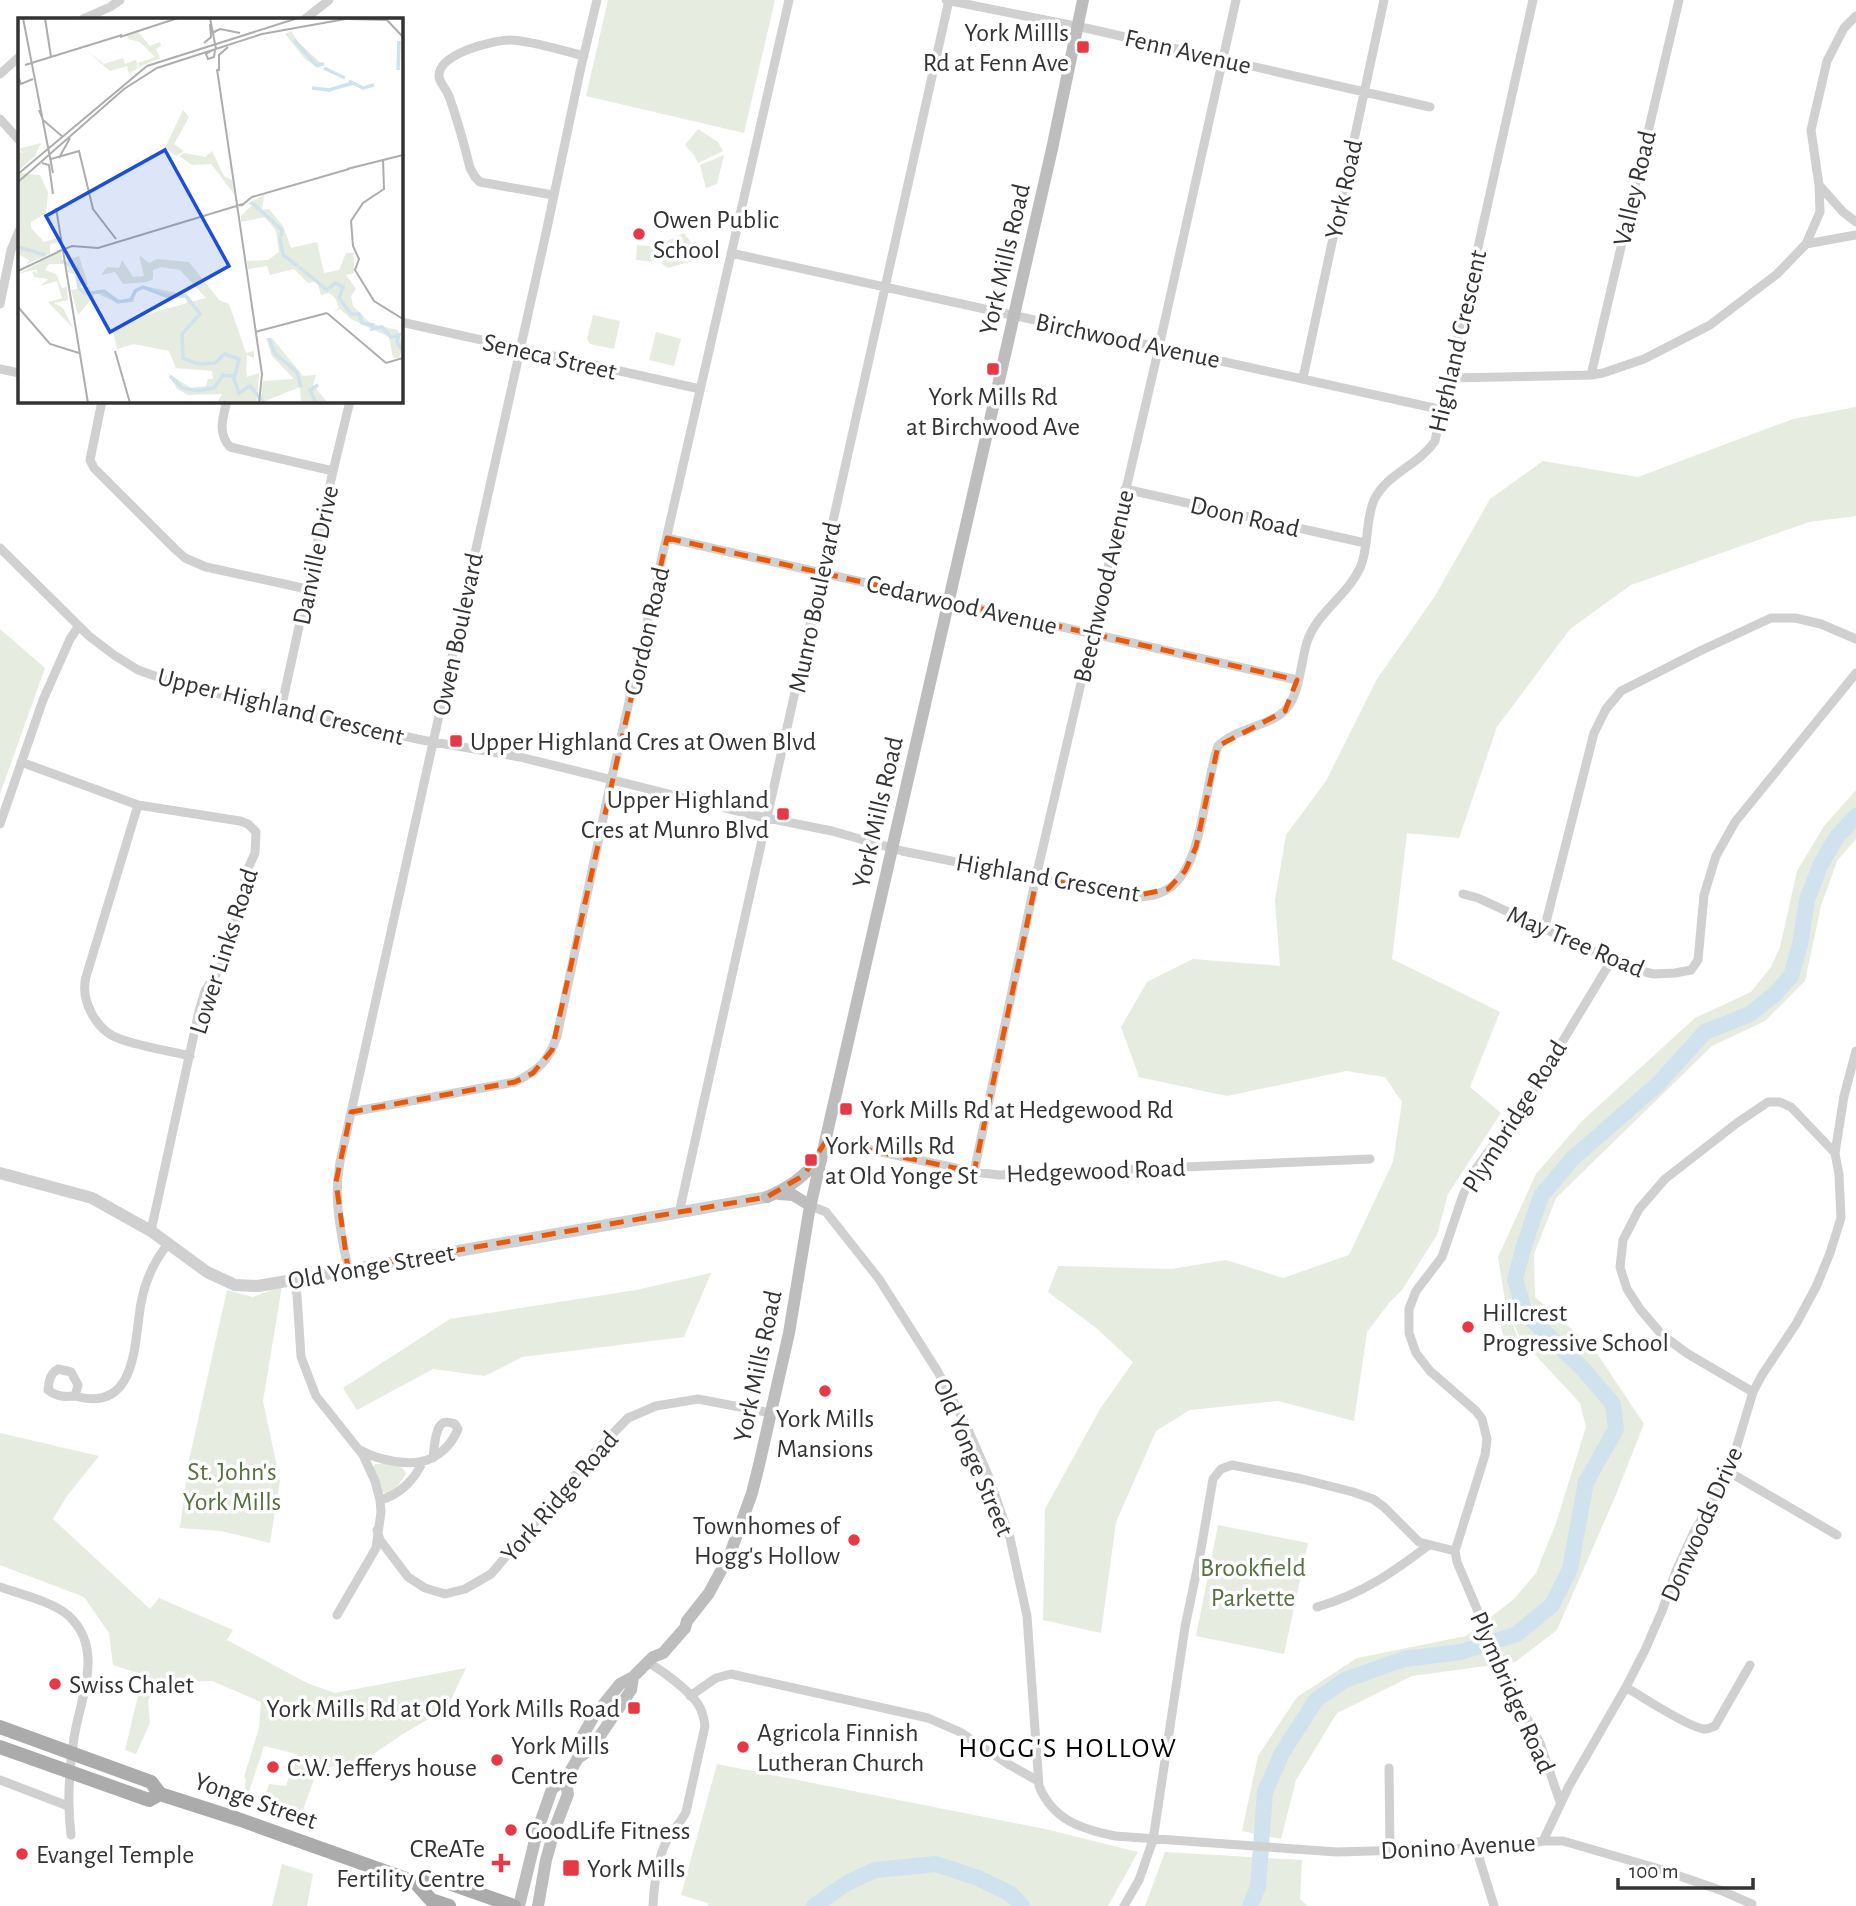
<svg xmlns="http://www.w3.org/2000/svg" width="1856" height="1906" font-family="'Alegreya Sans',sans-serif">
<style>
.green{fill:#e6ecdf}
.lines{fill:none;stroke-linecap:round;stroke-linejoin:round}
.river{stroke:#cfe2ee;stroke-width:16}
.minor{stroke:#d0d0d0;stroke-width:9}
.tertiary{stroke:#d0d0d0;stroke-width:12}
.secondary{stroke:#bdbdbd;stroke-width:12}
.primary{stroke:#ababab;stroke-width:14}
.marked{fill:none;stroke:#e8590c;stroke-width:5;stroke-dasharray:14 9;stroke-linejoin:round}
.poi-dot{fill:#e63946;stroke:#fff;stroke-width:2.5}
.labels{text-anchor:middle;stroke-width:7;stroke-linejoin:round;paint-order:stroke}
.poi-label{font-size:26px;fill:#333;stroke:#fff;text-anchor:start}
.street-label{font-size:26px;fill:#333;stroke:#fff}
.park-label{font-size:26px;fill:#56703f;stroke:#fff}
.neighbourhood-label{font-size:28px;letter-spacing:2px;fill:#000;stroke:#fff}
.inset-river{fill:none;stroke:#cfe2ee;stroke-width:3.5}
.inset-road{fill:none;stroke:#adadad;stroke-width:2}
.view{fill:#1d4ed8;fill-opacity:0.15;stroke:#1d4ed8;stroke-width:3.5}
.inset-edge{fill:none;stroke:#333;stroke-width:3.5}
</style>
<rect width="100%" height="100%" fill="#fff"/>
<path class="green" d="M608 0H775L744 133 586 96Z
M698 129 718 142 723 151 698 163 694 155 685 145Z
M724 155 717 184 706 188 700 165Z
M684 233 703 258 668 268 662 264 661 244Z
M637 245 660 247V262L636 260Z
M593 315 620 321 614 349 590 344 587 339Z
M656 332 681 339 674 366 649 360Z
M1856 407V516L1809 522 1631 585 1570 629 1497 727 1459 838 1407 833 1392 959 1500 1012 1470 1087 1501 1113 1448 1194 1437 1235 1402 1290 1389 1303 1367 1332 1354 1421 1278 1401 1190 1410 1156 1431 1116 1522 1101 1633 1043 1620 1045 1509 1100 1409 1133 1362 1095 1327 1048 1292 1058 1266 1172 1269 1226 1260 1283 1278 1349 1255 1393 1162 1402 1102 1385 1077 1346 1071 1227 1096 1139 1077 1121 1027 1147 982 1193 959 1280 966 1275 900 1286 835 1326 781 1377 679 1435 596 1490 499 1543 461 1638 477 1793 419Z
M0 629 45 668 0 794Z
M1856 790V839L1837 861 1821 906 1805 981 1765 1021 1712 1046 1556 1198 1534 1254 1535 1297 1594 1349 1644 1424 1615 1497 1557 1630 1515 1662 1412 1676 1337 1713 1296 1780 1281 1839 1242 1831 1258 1756 1297 1697 1357 1658 1466 1636 1514 1599 1536 1573 1556 1523 1586 1427 1580 1403 1528 1347 1518 1334 1505 1300 1498 1257 1536 1174 1582 1121 1695 1018 1751 992 1771 967 1780 947 1797 871 1824 826Z
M711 1273 684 1337 522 1357 485 1376 433 1369 357 1410 343 1388 450 1319 636 1290Z
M282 1286 263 1401 280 1481 270 1543 221 1531 180 1528 189 1460 227 1290 253 1297Z
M1506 1307 1521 1347 1507 1350 1497 1311Z
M0 1433 99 1456 67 1496 53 1519 150 1609 159 1598 233 1630 227 1640 307 1683 335 1693 466 1668 447 1708 403 1734 366 1759 317 1770 302 1813 263 1800 269 1784 286 1786 297 1754 264 1746 248 1795 244 1793 246 1779 244 1777 259 1728 261 1702 212 1681 156 1683 148 1701 150 1723 136 1754 125 1750 143 1675 113 1665 109 1633 84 1597 0 1565Z
M375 1464C387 1464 401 1460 406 1474L392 1494 381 1492 372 1469Z
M1218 1525 1308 1543 1284 1654 1196 1636Z
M717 1764 1045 1829 1138 1852 1108 1906H708V1903L681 1895Z
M1165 1852 1302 1860 1300 1899 1308 1906H1145Z
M282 1864 313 1874 307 1906H272Z"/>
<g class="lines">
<path class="river" d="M814 1906 847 1883 875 1870 936 1864 978 1878 1011 1894 1022 1906
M1250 1906 1258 1887 1265 1792 1282 1753 1316 1700 1345 1680 1404 1659 1461 1652 1517 1634 1552 1605 1570 1569 1586 1482 1616 1429 1613 1404 1583 1369 1525 1313 1515 1279 1524 1246 1541 1196 1572 1159 1658 1084 1705 1032 1750 1014 1775 994 1791 976 1800 945 1807 900 1820 866 1836 838 1856 816"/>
<path class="minor" d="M946 0 1090 29 1430 107
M83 19 110 7 120 0
M305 19 329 0
M0 74 19 57
M0 119 19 140
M1819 185 1843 212 1856 222
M553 195 480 182 475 177 470 168C464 143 457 119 449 96 446 89 440 83 439 77 437 54 493 40 510 40 534 41 560 50 584 56
M1806 244 1820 212 1819 185 1811 130 1827 61 1844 28 1856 16
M731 253 1443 410
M0 304 11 250 19 231
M401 322 700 389
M0 369 19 373
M1591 375 1679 0
M1303 378 1384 0
M1450 378 1591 375 1603 373 1644 359 1710 325 1777 274 1806 244 1856 235
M102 401 90 460 94 468 175 549 185 558 206 567 307 589
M227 401C223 417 217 433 230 447L333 471
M1125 489 1365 543
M667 538 1297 680
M0 548 89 636 114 655 138 670 175 683 270 707 422 740 520 757 757 816 832 831 902 851 1129 897C1142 897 1154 897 1166 890 1204 870 1204 784 1218 746 1237 727 1273 726 1287 708 1300 692 1301 661 1307 642 1317 612 1347 596 1360 568 1369 549 1365 521 1374 500 1386 474 1419 465 1435 441L1533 0
M281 709 333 471 350 401
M21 762 138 805 240 821 248 824 256 832 255 853 246 873 241 903 222 965 205 991 199 1011 151 1231
M138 805 86 977C80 1000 96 1031 120 1039 142 1047 167 1050 190 1056
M0 824 43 700 70 639 78 627
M1463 894 1478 898 1632 969 1654 974 1675 973 1691 970 1698 960 1704 895 1716 856 1735 822 1856 673
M1544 930 1594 733 1606 709 1621 691 1702 650 1771 618H1795L1821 624 1856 639
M351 1112 515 1082C539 1070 548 1062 557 1036L611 781 789 0
M826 1140 974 1172 999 1175 1370 1159
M1835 1153 1844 1096 1856 1051
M974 1172 1036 877 1159 347 1236 0
M811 1206 826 1212 879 1279 938 1372 966 1425 988 1475 1010 1538 1027 1616 1039 1786C1053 1820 1081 1829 1115 1836L1337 1852 1476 1848 1517 1846 1543 1841H1563L1656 1868 1720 1890 1752 1904
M679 1213 949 0
M348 1269C341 1233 333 1199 340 1162L546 233 581 67 597 0
M293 1279 297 1295 301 1357 316 1396 363 1455 375 1481 380 1500 381 1512 376 1548 337 1615
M75 1396C65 1397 57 1397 48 1390 49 1380 50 1374 58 1369L71 1372 78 1385 75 1396C138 1414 134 1341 141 1303 145 1282 154 1261 168 1244
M360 1450C377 1460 413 1468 432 1458 444 1452 453 1441 458 1429L455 1424C451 1423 446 1421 443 1423 435 1427 434 1450 433 1458
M1729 1472 1837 1535
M380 1500C400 1495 415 1479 423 1461
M377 1530 380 1540 408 1577 425 1588 445 1594 465 1589 491 1574 595 1452 628 1418 656 1406 698 1399 771 1413
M0 1587C20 1594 54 1602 69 1616 105 1650 80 1698 74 1738 69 1770 67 1803 71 1835
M1317 1607C1362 1594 1392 1573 1429 1545
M648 1662C662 1671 689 1690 698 1704 702 1710 704 1718 705 1726L686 1812C681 1823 672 1830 667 1840 657 1860 654 1884 653 1906
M1626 1687C1642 1697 1688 1727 1704 1729 1709 1729 1710 1728 1715 1726L1750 1665
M690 1696 716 1678 731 1674 928 1718 960 1732 1008 1764 1038 1781
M1389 1768 1390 1850
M0 1780 68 1806
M1560 1802 1540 1743 1508 1682 1457 1562 1455 1551 1485 1455 1487 1439 1482 1419 1476 1411 1430 1371 1416 1353 1409 1333V1309L1416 1291 1442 1257 1463 1195 1473 1173 1532 1092 1611 961
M1543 1841 1569 1786 1626 1687 1645 1650 1662 1611 1676 1571 1694 1532 1729 1472 1753 1392 1762 1375 1796 1324 1816 1287 1830 1253 1841 1218 1839 1175 1835 1153 1791 1107 1780 1102H1768L1737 1123 1665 1179 1639 1209 1623 1240 1620 1267 1627 1289 1640 1309 1662 1335 1688 1354 1753 1392
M1476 1848 1494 1906
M1124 1906 1139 1880 1153 1840 1185 1627 1200 1555 1213 1479 1221 1469 1232 1465 1302 1479 1353 1492 1373 1499 1384 1507 1419 1542 1455 1551"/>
<path class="tertiary" d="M0 1173 92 1198 151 1231 207 1272 235 1285 258 1286 767 1197"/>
<path class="secondary" d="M779 1194 793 1195 811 1206
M767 1197C790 1187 802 1178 819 1159
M578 1758 591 1749 631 1690 633 1677
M519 1906 537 1832 552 1789 565 1779 571 1770 578 1758 579 1742 594 1716 620 1684 633 1677 653 1657 663 1653 685 1628 687 1621 709 1593 730 1554 752 1493 759 1465 789 1333 809 1212 1052 149 1083 0
M538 1906 546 1860 555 1828 568 1794 565 1779"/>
<path class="primary" d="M0 1727 151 1782 160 1794 238 1819 415 1882 440 1880 514 1906
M0 1747 149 1800 160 1794
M415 1882 431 1900 449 1906"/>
</g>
<path class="marked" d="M667 538 1297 680 1285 711 1218 746 1196 847 1185 871 1168 889 1129 897 1037 877 974 1172 826 1141 804 1175 767 1197 348 1269 336 1182 351 1112 515 1082 533 1073 552 1050Z"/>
<g class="poi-dot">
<rect x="1076" y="40" width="14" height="14" rx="3.5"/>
<circle cx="639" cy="234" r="7"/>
<rect x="986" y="362" width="14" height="14" rx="3.5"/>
<rect x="449" y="734" width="14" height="14" rx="3.5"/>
<rect x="776" y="807" width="14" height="14" rx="3.5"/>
<rect x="839" y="1102" width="14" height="14" rx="3.5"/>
<rect x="804" y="1153" width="14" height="14" rx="3.5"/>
<circle cx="1468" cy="1327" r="7"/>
<circle cx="825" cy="1391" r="7"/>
<circle cx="854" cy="1540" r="7"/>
<circle cx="55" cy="1684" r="7"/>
<rect x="627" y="1701" width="14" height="14" rx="3.5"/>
<circle cx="743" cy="1747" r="7"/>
<circle cx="497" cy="1760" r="7"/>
<circle cx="273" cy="1767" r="7"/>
<circle cx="511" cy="1830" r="7"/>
<circle cx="22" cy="1854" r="7"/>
<path d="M497.5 1852.5h7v7h7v7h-7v7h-7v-7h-7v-7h7z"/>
<rect x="562" y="1859" width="18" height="18" rx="3.5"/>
</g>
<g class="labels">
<g class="poi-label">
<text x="1069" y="41" text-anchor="end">York Millls<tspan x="1069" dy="30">Rd at Fenn Ave</tspan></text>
<text x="653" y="228">Owen Public<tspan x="653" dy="30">School</tspan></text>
<text x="993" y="405" text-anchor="middle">York Mills Rd<tspan x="993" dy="30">at Birchwood Ave</tspan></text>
<text x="470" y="750">Upper Highland Cres at Owen Blvd</text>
<text x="769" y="808" text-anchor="end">Upper Highland<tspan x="769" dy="30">Cres at Munro Blvd</tspan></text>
<text x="860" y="1118">York Mills Rd at Hedgewood Rd</text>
<text x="825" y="1154">York Mills Rd<tspan x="825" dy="30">at Old Yonge St</tspan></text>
<text x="1482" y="1321">Hillcrest<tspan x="1482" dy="30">Progressive School</tspan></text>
<text x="825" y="1427" text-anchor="middle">York Mills<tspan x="825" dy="30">Mansions</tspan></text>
<text x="840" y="1534" text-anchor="end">Townhomes of<tspan x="840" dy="30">Hogg's Hollow</tspan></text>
<text x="69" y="1693">Swiss Chalet</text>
<text x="620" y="1717" text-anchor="end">York Mills Rd at Old York Mills Road</text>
<text x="757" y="1741">Agricola Finnish<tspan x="757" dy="30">Lutheran Church</tspan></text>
<text x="511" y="1754">York Mills<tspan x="511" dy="30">Centre</tspan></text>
<text x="287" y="1776">C.W. Jefferys house</text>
<text x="525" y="1839">GoodLife Fitness</text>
<text x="485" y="1857" text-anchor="end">CReATe<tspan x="485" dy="30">Fertility Centre</tspan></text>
<text x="36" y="1863">Evangel Temple</text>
<text x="587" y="1877">York Mills</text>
</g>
<g class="street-label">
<text transform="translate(1188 51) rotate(13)" y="9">Fenn Avenue</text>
<text transform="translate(1634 188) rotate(-77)" y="9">Valley Road</text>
<text transform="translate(1343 189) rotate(-78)" y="9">York Road</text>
<text transform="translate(1004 259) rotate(-77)" y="9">York Mills Road</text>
<text transform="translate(1128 340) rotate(12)" y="9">Birchwood Avenue</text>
<text transform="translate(1457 341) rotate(-77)" y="9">Highland Crescent</text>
<text transform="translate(550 356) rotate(13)" y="9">Seneca Street</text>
<text transform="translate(1245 516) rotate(13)" y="9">Doon Road</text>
<text transform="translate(315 555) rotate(-78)" y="9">Danville Drive</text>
<text transform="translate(1103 586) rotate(-77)" y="9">Beechwood Avenue</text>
<text transform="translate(962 604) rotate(13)" y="9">Cedarwood Avenue</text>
<text transform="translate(814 607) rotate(-78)" y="9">Munro Boulevard</text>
<text transform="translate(646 631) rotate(-77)" y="9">Gordon Road</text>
<text transform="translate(457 634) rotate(-78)" y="9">Owen Boulevard</text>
<text transform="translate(281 706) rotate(14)" y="9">Upper Highland Crescent</text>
<text transform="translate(877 812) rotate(-77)" y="9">York Mills Road</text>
<text transform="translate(1048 877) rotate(10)" y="9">Highland Crescent</text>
<text transform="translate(1576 941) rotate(23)" y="9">May Tree Road</text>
<text transform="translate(223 951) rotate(-72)" y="9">Lower Links Road</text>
<text transform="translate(1514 1116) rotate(-58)" y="9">Plymbridge Road</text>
<text transform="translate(1096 1170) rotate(-2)" y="9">Hedgewood Road</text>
<text transform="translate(371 1266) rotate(-10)" y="9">Old Yonge Street</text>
<text transform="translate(757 1366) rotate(-78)" y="9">York Mills Road</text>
<text transform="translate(974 1457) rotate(67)" y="9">Old Yonge Street</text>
<text transform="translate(559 1496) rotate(-49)" y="9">York Ridge Road</text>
<text transform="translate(1701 1524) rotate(-66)" y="9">Donwoods Drive</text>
<text transform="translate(1513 1692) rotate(66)" y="9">Plymbridge Road</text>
<text transform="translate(256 1800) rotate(19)" y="9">Yonge Street</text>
<text transform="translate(1458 1846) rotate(-3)" y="9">Donino Avenue</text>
</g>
<g class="park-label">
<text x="232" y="1480">St. John's<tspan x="232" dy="30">York Mills</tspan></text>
<text x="1253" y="1576">Brookfield<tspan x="1253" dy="30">Parkette</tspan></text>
</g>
<g class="neighbourhood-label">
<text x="1068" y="1757">HOGG'S HOLLOW</text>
</g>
</g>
<g transform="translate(18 18)">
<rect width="385" height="385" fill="#fff"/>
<path d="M273 13 281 25 305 47 300 50 287 41 267 16ZM120 14 132 28 142 24 143 28 138 31 142 40 121 49 120 45 137 39 122 24 110 21 109 17ZM67 31 86 46 105 40 107 46 118 42 120 50 111 56 109 48 92 53ZM165 92 171 99 156 126 166 133 158 138 147 130ZM23 125 17 138 0 153 1 134 6 135 0 131ZM194 133 206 158 214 162 216 176 193 146 174 147 161 138 167 135 187 139ZM0 155 22 157 30 174 28 195 13 204V210L26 224 39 220 42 224 32 226V236L9 246 11 242 0 236ZM246 177 244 192 251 191 265 208 273 230 299 224 306 255 321 252 328 235H336V255L328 257 338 271 333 278 335 288 353 306 380 312 385 329 381 340H375L371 319 333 301 322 291 315 294 321 290 317 280 311 275 303 277 299 263 290 265 276 251 252 257 249 248 230 251 229 243 250 242 261 234 258 213 247 199 223 204V198L233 188 230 185ZM43 233 45 246H31L27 252 38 256 44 270 49 269 50 282 36 285 45 290 55 310 30 284 44 280 39 263 22 268 30 261 16 259 14 253 19 255V251L0 256ZM121 237 131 245 139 241 171 244 201 282 211 286 228 335 236 333V340L229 337 228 352 229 359 241 355 239 385H199L204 376 170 377 159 371 150 355 173 370 188 368 190 361H195L194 353 158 350 151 333 116 326 99 331 95 312 120 299 169 285 168 279H148L126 270 119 273 115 284 99 285 75 273 86 272 102 282 112 280 117 271 126 268 169 277 172 284 188 280 162 252 143 249 135 252V261L129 264 105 266 97 254 83 257 89 249 101 250 104 242 115 259 126 258ZM61 238 70 267 59 268 56 256 50 254 48 243ZM67 269H71L76 278 60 297 53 272ZM248 320H254L285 358 298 357 295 367 310 385H283L282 369 242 385 245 363 276 361 254 338Z" fill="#e6ecdf"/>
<path class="inset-river" d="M276 22 298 47 306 46M306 50 327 60M380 52 381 23M331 63 345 70 356 67M294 70 311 72 335 65M233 184 264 212 263 219M262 220 265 237 280 248M0 229 27 237M44 243 60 251 61 270 67 276 86 273 100 284 113 282 117 273 125 269 148 278H168L182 296 164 316 165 340 180 346 197 345 206 336 221 341 216 361 221 375 232 368 246 385M281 249 309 272 317 265 325 269 321 280 333 296H341L344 305 355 307 354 311 364 309 373 319 381 317 379 324 385 333M251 320 257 336 279 354 283 369M152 358 164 370 180 373 196 370 205 357 216 358M298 385 292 372 300 367"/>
<path class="inset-road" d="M5 0 35 155M27 0 33 39M192 0 198 31M329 1 369 2 385 19M194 15 202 11 222 15M102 19 160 0M186 25 193 19 192 6M195 32 188 36 190 41 196 39 197 32M7 47 104 17M199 51 244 356 241 385M201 53V37L210 29M0 58 3 66 15 61M21 92 25 102 45 119M41 140 52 120M33 141 61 133 75 191 98 221M365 141 366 171 345 185 333 203 335 228 341 241 337 252 356 283 385 301M24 145 31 147 35 176M329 151 385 137M0 156 129 48 280 0M0 164 106 71 139 50 244 16 333 0M223 188 234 179 331 151M38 190 70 385M39 234 54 228 80 230 225 186M0 253 40 234M0 289 32 326 61 335M309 295 368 345 385 340M237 314 309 295M97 333 112 385"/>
<path class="view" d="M147 132 211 248 92 314 28 198Z"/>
<rect width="385" height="385" class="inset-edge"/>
</g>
<path d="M1618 1878v10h135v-10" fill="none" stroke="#333333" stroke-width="3.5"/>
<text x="1629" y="1878" font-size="21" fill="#333333" stroke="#ffffff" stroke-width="5" paint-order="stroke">100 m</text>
</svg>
